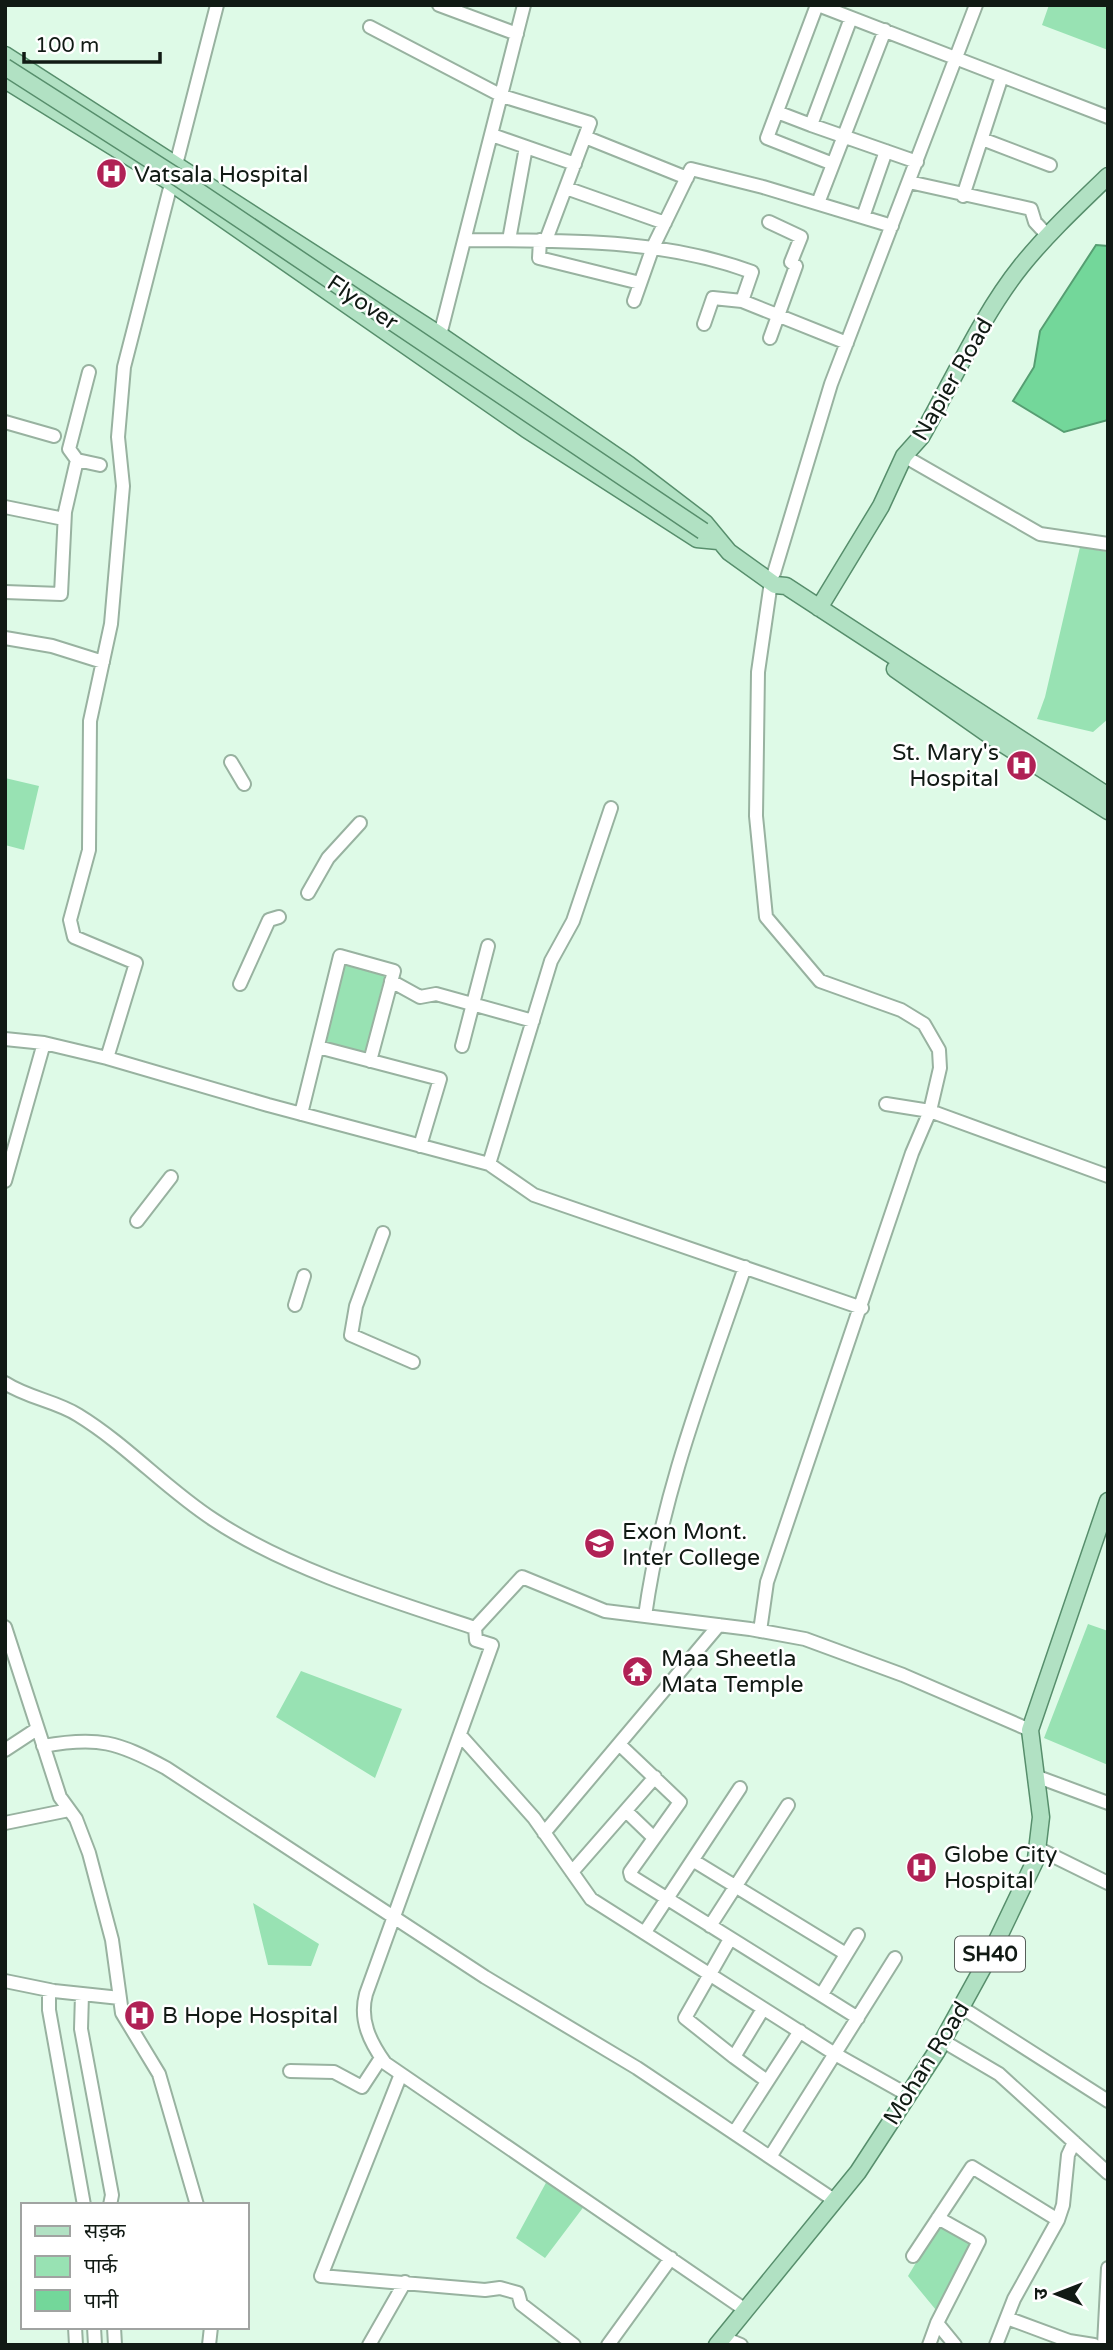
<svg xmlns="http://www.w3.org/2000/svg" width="1113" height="2350" font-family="'Varela Round','Noto Sans Devanagari',sans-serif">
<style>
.green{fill:#98e2b3}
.water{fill:#73d79a;stroke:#569e72;stroke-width:2}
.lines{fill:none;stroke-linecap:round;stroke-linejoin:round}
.minor-casing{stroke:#98b2a0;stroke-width:16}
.major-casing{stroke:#578e6c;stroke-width:19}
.minor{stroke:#fff;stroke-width:12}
.major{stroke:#b1e1c3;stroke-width:16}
.major-bridge-casing{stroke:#578e6c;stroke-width:19;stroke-linecap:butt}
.major-bridge{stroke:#b1e1c3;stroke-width:16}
.labels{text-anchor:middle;stroke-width:5;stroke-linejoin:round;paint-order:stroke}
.shield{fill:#fff;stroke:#585f5a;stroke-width:2}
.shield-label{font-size:21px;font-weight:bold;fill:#111a14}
.poi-label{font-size:23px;fill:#111a14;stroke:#fff;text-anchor:start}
.street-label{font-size:23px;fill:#111a14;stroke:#fff}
</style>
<rect width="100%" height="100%" fill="#defae7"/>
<path class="green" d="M1049 5H1108V50L1042 25Z
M1080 547 1108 552V719L1093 732 1037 719 1045 697Z
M5 778 39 786 24 850 5 845Z
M345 965 385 975 365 1053 326 1043Z
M1088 1624 1108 1631V1765L1044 1738Z
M301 1671 402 1709 375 1778 276 1717Z
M253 1903 319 1944 311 1966 268 1965Z
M548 2179 585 2205 545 2258 516 2238Z
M938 2226 973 2244 936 2310 908 2276Z"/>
<path class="water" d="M1096 245 1108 246V420L1064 432 1013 401 1034 367 1040 331Z"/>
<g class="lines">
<defs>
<path id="minor" d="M439 5 517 34
M817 5 767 138 833 164
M818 5 1108 117
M370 27 502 96 590 123 546 240
M777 112 811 125 851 18
M811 125 917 162
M492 135 575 164
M585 137 687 178
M982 139 1050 165
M909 182 1031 209 1035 222 1048 236
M566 188 665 223
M963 196 1002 76
M818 203 885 30
M863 217 886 151
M769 222 801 237 791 262 796 266 770 338
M466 240C563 241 660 238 752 272L742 301 847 343
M509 240 526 147
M540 240 539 258 640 283
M634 301 653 247 691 169 763 187 892 226
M704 324 713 298 742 301
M436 341 440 335 524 5
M89 372 69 449 77 460 100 465
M5 422 54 436
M904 456 1040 534 1108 544
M5 507 64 519
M774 573 831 384 976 5
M5 592 61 594 65 512 77 460
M5 638 52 646 103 662
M231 762 244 784
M308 893 328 858 360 823
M391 981 420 997 436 994 533 1021
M240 984 269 920 279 917
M5 1039 44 1043 107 1058 136 963 74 937 70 920 89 850 90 721 111 624 123 486 118 437 124 367 217 5
M462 1046 488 946
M318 1047 440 1079 420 1146
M107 1058 268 1105 489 1164 534 1195 862 1308
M886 1104 930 1111 1108 1176
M301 1114 340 956 394 971 370 1061
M489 1164 551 961 573 921 611 808
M5 1181 44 1043
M137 1221 171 1177
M383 1233 356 1306 351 1335 413 1362
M295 1305 304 1276
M5 1383C28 1398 56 1401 78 1415 127 1445 166 1489 214 1520 288 1569 390 1600 475 1628L522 1577 605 1611 750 1629 805 1639 903 1675 1030 1730
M645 1616C662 1493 705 1384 745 1267
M5 1627 60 1797 76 1819 89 1853 112 1940 122 2013 159 2074 197 2205
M475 1628 476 1640 492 1645 366 1994C359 2020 370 2042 385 2063L744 2309
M760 1631 767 1582 912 1153 930 1111 940 1068 939 1050 924 1024 901 1010 820 981 766 917 756 816 758 672 771 582
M460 1735 534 1818 591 1899 835 2054 908 2095
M619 1744 680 1802 630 1872 631 1876 858 2018
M43 1746C98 1736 118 1742 166 1768L485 1977 637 2068 834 2200
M5 1750 37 1729
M1038 1777 1108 1803
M626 1811 654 1838
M5 1823 69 1810
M544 1833 719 1625
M1037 1848 1108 1883
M694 1861 846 1954
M572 1872 655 1777
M710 1926 788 1805
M645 1932 740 1788
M730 1939 685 2018 734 2057 763 2009
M5 1981 54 1991 120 1998
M49 1990V2010L84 2205
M82 1994 81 2029 112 2195 110 2205
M822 1994 858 1935
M961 2007 1108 2101
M943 2041 999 2074 1108 2173
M734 2057 767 2081
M290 2071 334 2072 362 2087 381 2058
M401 2074 321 2276 485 2290 500 2288 518 2293 521 2304 574 2345
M734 2133 800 2031
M770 2157 895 1958
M913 2256 972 2167 1058 2220
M1007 2318 1069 2341 1094 2345
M937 2323 955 2345
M75 2327 76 2345
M94 2327 95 2345
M114 2327 115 2345
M722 2337 741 2345
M209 2345 211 2327
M369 2345 405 2282
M608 2345 671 2258
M929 2345 937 2323 979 2241 938 2218
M996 2345 1014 2299 1058 2220 1063 2205 1068 2155 1074 2142
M1104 2345 1108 2268"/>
<path id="major" d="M5 55 440 335 628 464 705 523 729 552 775 585 786 586 1108 796
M5 80 170 182 526 429 697 539 718 541
M819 608 881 506 904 456 921 437C953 381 981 316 1022 265 1048 233 1078 205 1108 176
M895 669 992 737 1108 811
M717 2345 858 2172 937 2051 991 1953 1036 1859 1041 1817 1030 1730 1108 1501"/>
</defs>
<use href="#minor" class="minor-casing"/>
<use href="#major" class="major-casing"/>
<use href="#minor" class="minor"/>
<use href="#major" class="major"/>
<defs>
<path id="major-bridge" d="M5 67 177 177 703 531"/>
</defs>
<use href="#major-bridge" class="major-bridge-casing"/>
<use href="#major-bridge" class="major-bridge"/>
</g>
<defs>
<symbol id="hospital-disc" viewBox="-11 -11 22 22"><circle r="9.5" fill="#b02155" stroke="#fff"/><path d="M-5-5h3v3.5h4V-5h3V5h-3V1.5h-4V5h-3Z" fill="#fff"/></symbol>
<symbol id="university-disc" viewBox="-11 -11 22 22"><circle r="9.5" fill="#b02155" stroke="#fff"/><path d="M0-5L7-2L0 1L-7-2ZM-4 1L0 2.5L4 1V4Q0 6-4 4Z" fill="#fff"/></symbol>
<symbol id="temple-disc" viewBox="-11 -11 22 22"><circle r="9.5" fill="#b02155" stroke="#fff"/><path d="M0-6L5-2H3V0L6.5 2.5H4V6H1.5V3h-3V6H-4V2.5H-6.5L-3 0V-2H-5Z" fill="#fff"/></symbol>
</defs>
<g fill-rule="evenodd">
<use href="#hospital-disc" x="94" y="156" width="35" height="35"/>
<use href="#hospital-disc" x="1004" y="748" width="35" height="35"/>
<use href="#university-disc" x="582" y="1526" width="35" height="35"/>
<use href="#temple-disc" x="620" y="1654" width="35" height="35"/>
<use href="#hospital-disc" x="904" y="1850" width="35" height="35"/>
<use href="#hospital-disc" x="122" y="1998" width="35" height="35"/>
</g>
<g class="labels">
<rect class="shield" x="955" y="1936.5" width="70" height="35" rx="5"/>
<g class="shield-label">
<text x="990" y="1961">SH40</text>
</g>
<g class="poi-label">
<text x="134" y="182">Vatsala Hospital</text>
<text x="999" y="760" text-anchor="end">St. Mary's<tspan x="999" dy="26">Hospital</tspan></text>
<text x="622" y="1539">Exon Mont.<tspan x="622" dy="26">Inter College</tspan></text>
<text x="661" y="1666">Maa Sheetla<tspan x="661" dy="26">Mata Temple</tspan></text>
<text x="944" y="1862">Globe City<tspan x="944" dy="26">Hospital</tspan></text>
<text x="162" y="2023">B Hope Hospital</text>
</g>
<g class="street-label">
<text transform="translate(363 302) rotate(34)" y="8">Flyover</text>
<text transform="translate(952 379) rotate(-60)" y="8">Napier Road</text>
<text transform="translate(926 2063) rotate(-58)" y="8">Mohan Road</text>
</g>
</g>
<rect width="1113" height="2350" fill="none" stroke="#111a14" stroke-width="14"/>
<rect x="21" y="2203" width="228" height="126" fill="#ffffff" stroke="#a0a3a1" stroke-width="2"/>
<rect x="35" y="2226" width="35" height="10" fill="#b1e1c3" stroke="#a0a3a1" stroke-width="2"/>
<text x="84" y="2238" font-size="21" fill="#111a14">सड़क</text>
<rect x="35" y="2256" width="35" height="21" fill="#98e2b3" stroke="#a0a3a1" stroke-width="2"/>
<text x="84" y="2273" font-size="21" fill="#111a14">पार्क</text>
<rect x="35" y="2290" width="35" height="21" fill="#73d79a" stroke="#a0a3a1" stroke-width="2"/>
<text x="84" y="2308" font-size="21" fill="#111a14">पानी</text>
<g transform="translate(1057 2294) rotate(270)" stroke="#ffffff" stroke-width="5" paint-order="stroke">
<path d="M0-5L12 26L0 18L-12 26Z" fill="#111a14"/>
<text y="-10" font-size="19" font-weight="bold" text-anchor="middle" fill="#111a14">उ</text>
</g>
<path d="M24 52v10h136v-10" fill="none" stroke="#111a14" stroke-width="3.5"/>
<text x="35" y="52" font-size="21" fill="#111a14" stroke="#ffffff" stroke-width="5" paint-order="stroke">100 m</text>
</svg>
